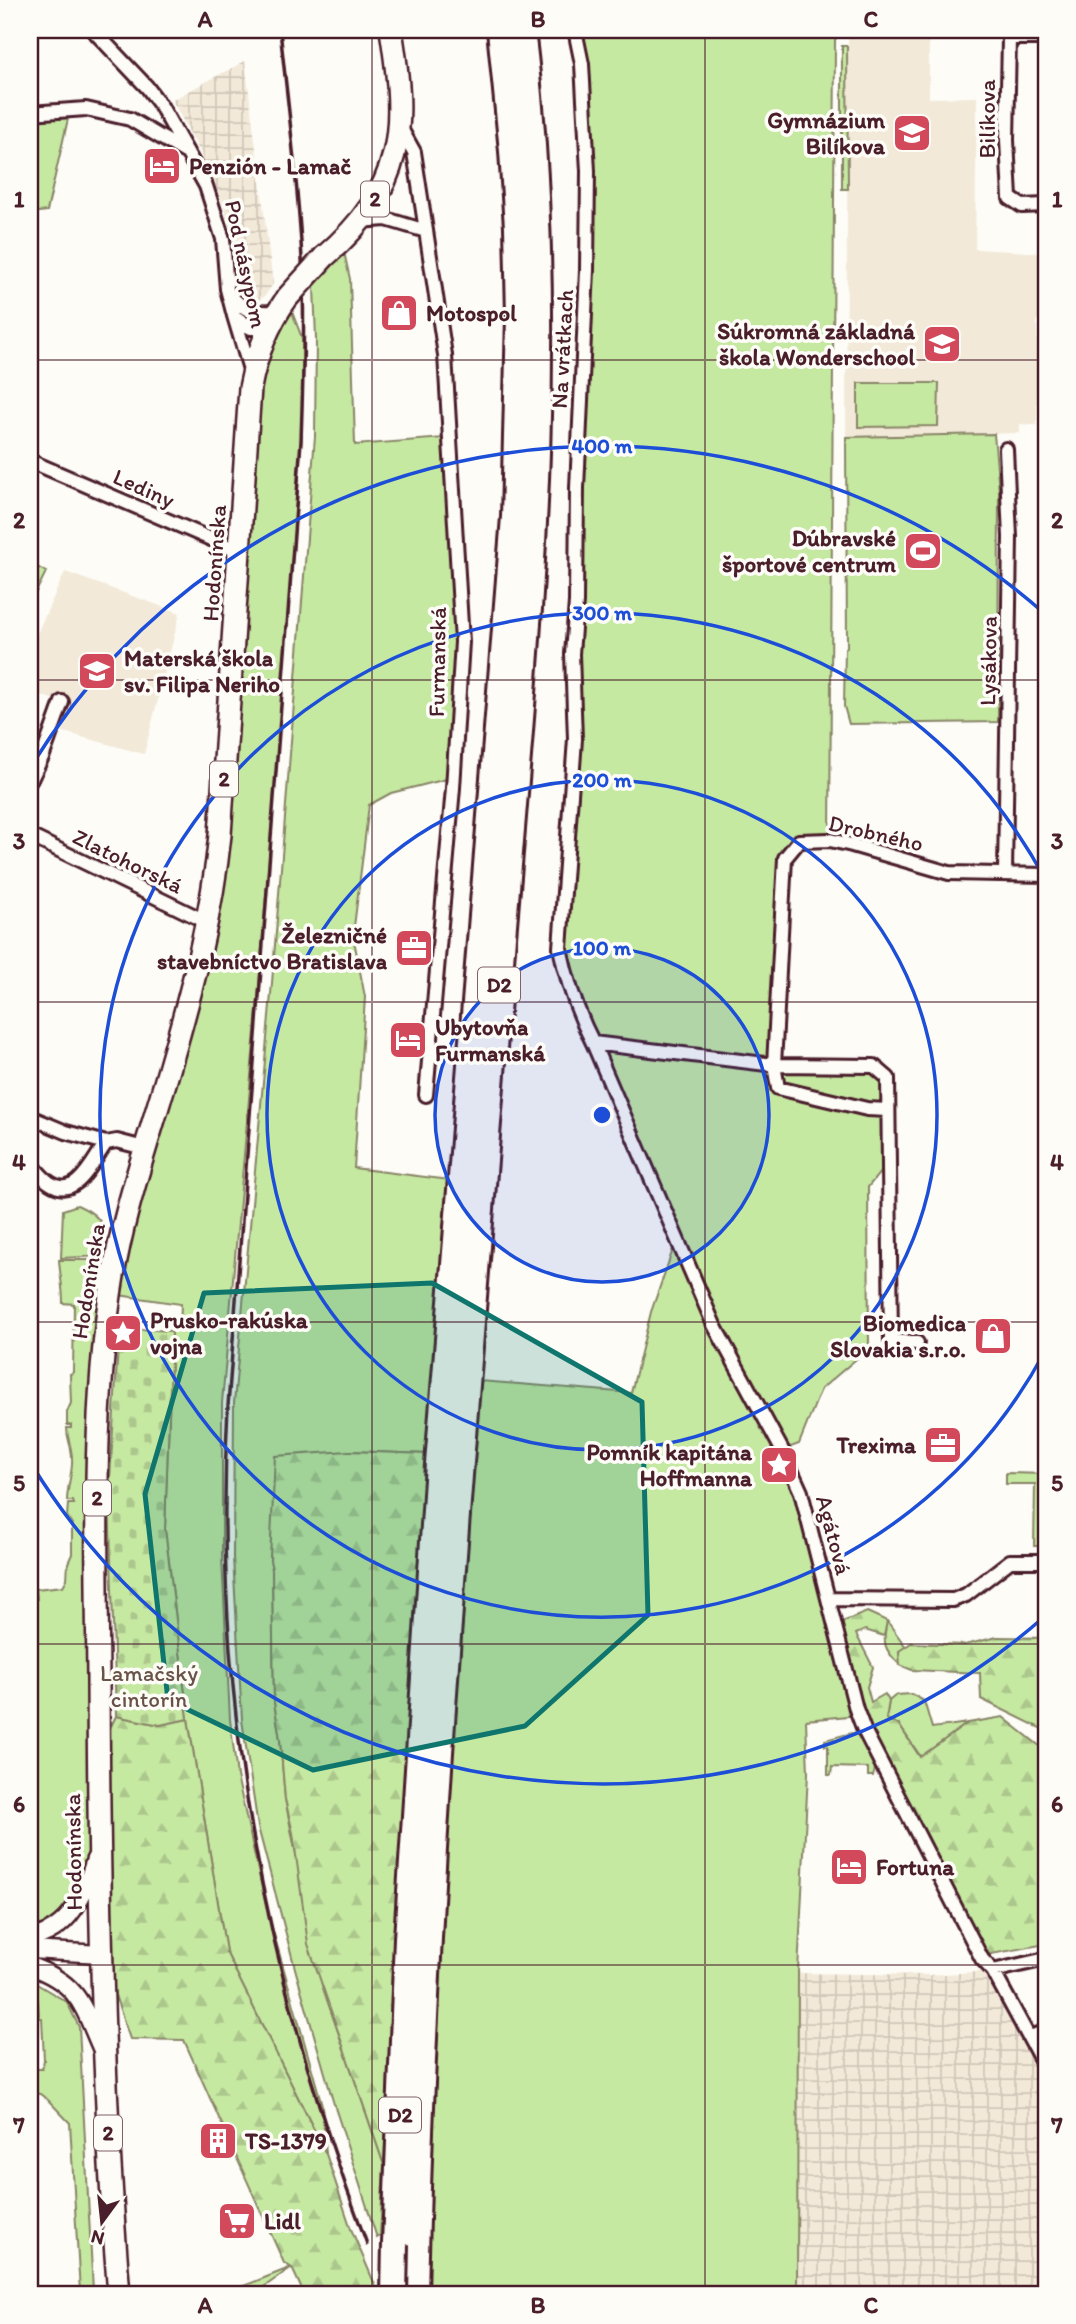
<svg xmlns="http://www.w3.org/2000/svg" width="1076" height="2324" font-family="Itim,sans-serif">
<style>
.built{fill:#f2e9d8}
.industrial{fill:url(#industrial-grid)}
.green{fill:#c6e9a2;stroke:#888466;stroke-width:2}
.forest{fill:url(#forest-firs);stroke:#888466;stroke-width:2}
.cemetery{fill:url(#cemetery-stones);stroke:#888466;stroke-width:2}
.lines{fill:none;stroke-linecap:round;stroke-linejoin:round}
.minor-casing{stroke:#4a1f2b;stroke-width:18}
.tertiary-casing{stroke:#4a1f2b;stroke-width:21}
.primary-casing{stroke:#4a1f2b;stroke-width:26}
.motorway-casing{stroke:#4a1f2b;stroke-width:30}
.minor{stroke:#fdfcf7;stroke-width:12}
.tertiary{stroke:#fdfcf7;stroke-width:16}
.primary{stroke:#fdfcf7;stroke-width:21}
.motorway{stroke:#fdfcf7;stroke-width:24}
.rail{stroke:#4a1f2b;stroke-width:3.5}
.primary-bridge-casing{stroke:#4a1f2b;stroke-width:26;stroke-linecap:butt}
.motorway-bridge-casing{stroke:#4a1f2b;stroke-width:30;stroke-linecap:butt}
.primary-bridge{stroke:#fdfcf7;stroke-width:21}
.motorway-bridge{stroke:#fdfcf7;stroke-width:24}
.marked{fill:#0f766e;fill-opacity:0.2;stroke:#0f766e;stroke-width:5;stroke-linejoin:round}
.grid{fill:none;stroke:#4a1f2b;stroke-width:2;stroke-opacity:0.55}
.ring{fill:none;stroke:#1d4ed8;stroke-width:3.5}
.labels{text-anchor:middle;stroke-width:7;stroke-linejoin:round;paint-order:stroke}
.shield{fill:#fdfcf7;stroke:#806168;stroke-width:2}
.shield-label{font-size:21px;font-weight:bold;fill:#4a1f2b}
.street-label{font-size:23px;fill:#4a1f2b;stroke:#fdfcf7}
.poi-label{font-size:23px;font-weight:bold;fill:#4a1f2b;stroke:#fdfcf7;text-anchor:start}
.park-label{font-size:23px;fill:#695249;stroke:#fdfcf7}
.centre{fill:#1d4ed8;stroke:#fdfcf7;stroke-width:3.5}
.ring-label{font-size:21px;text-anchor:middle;font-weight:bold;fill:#1d4ed8;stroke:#fdfcf7;stroke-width:7;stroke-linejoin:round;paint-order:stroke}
.neatline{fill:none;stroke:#4a1f2b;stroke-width:2.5}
.grid-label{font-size:23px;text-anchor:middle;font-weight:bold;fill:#4a1f2b}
</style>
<defs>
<pattern id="industrial-grid" width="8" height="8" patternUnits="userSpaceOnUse" patternTransform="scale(1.75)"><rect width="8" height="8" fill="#f2e9d8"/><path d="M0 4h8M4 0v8" fill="none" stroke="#d1c7ba"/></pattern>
<pattern id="forest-firs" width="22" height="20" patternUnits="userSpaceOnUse" patternTransform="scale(1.75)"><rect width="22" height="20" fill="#c6e9a2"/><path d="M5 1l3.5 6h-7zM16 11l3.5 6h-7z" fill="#acc78c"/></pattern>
<pattern id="cemetery-stones" width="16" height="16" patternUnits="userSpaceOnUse" patternTransform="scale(1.75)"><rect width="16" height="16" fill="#c6e9a2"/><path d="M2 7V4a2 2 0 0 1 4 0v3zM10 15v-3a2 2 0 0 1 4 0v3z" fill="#acc78c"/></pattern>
</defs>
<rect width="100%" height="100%" fill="#fdfcf7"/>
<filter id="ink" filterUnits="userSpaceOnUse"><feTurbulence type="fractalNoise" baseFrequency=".0143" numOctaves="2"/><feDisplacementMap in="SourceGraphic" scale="14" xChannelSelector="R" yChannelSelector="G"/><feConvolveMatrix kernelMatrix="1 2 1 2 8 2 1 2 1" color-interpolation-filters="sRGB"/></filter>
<g filter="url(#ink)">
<path class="built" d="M848 37 929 40V98L977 97 975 249 1046 253V319L1037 320V425L1020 424V433L846 437Z
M65 572 180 613 144 754 60 731 68 704 30 692V649Z"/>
<path class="industrial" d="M245 61 273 284 265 296 257 301 242 298 237 292 232 238 223 203 199 150 172 100Z
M993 1971 1046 2070V2294H797L799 1973 929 1975Z"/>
<path class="green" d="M575 30H841L835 40 830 840 800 841 785 858 774 1065 874 1066 888 1078 889 1161 868 1187 869 1348 821 1389 799 1444 782 1450 801 1492 858 1715 806 1720 808 1773 798 1972 797 2294H427L426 2263 449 1812 480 1381 631 1393 651 1312 677 1238 593 1043 560 948 575 739 588 171Z
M842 46H847L848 189H842Z
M70 110 47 211 30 213V113Z
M344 252 350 279 355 445 444 438 457 642 447 779 391 793 369 805 353 935 365 997 354 1168 450 1180 427 1454 349 1451 272 1532 270 1560 272 1569 274 1702 280 1739 285 1799 322 1985 384 2165 380 2236 377 2238 333 2101 296 1972 258 1827 242 1720 233 1557 234 1403 272 983 315 436 316 339 314 286Z
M292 312 302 338V436L259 986 222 1403V1557L230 1719 237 1776 266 1906 322 2105 326 2154 226 1952 188 1719 165 1529 172 1331 180 1330 181 1304 111 1294 100 1843 78 1904 30 1938V1599H37L36 1589 63 1586 67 1579 68 1563 72 1554V1524L67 1516 68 1504H74L73 1501H67C67 1484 75 1468 71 1450 70 1442 67 1438 67 1428H71V1425H67V1412L71 1403 70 1374 73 1373 74 1304 63 1303C63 1287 60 1275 59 1260H105L114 1263 202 947 256 361 272 349 282 327Z
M858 383H939L938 426 858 427Z
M994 434 999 491 998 722 849 724 844 706 845 649 847 648 846 437Z
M30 563 46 572 34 596 30 594Z
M77 1205C105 1217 106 1228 102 1256L61 1258 63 1210Z
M1006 1473 1046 1474V1546H1034L1035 1484H1006Z
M887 1621 906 1647 899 1652 900 1665C884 1650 882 1643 887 1621Z
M911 1694 924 1701 932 1728 968 1723 921 1757 899 1725 886 1719 889 1701 896 1695Z
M852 1733C867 1734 880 1764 873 1776H868V1768L832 1767 831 1775H828V1746H825V1740Z
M30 1980 67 2002 79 2027 93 2291 80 2292 70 2123 48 2100 40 2094 30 2093V2069H42L44 2060 42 2018H39L38 2001H30Z
M292 2267 254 2294H240L236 2289Z"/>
<path class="forest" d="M349 1451 427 1454 392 1985 384 2165 308 1944 293 1833 285 1799 280 1739 274 1702 272 1569 270 1560 275 1456Z
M867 1612 887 1621 884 1636 865 1630 856 1634 873 1667 867 1687 871 1702 885 1694 889 1701 886 1719 899 1725 920 1757 968 1723 1003 1717 1046 1751V1944L986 1955 872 1732 860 1699 842 1622Z
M997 1637 1046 1638V1731L981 1699 980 1673 912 1670 900 1665 899 1651 911 1643 965 1645Z
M116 1716 160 1725 188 1719 226 1952 326 2154 351 2229 379 2294H304L292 2268 284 2263 184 2040 130 2039 101 1954 98 1753Z"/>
<path class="cemetery" d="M119 1328 172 1331 165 1529 188 1719 160 1725 116 1716 109 1496Z"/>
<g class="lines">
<defs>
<path id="minor" d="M93 30 147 87 161 106 206 186 223 239 227 289 234 316 251 373
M575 30 582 64 588 171 587 270 577 488 576 602 572 654 575 739 560 948C567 982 577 1012 593 1043L714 1325 782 1450 801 1492 856 1709 864 1730 982 1959 993 1971 1046 2069
M1046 38H1009L1007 140 1010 198 1022 206 1046 205
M30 113 86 109 130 119 187 153
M400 127 414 152 445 355 462 642 453 788 426 1095
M359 221 386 219 426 231
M229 294C246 313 253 313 278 312
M234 316 251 328H268
M30 461 241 552
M30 781 43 755 62 702
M30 836 207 922
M1005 874 1010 537 1006 449
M593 1043 774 1065 874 1066 888 1078 891 1341 917 1343
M888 1110 867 1109 778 1088 774 1065 785 858 799 841 830 840 852 845 949 873 1046 875
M30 1117 66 1132 106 1143 117 1141 144 1148
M30 1163C36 1169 42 1178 50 1183 77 1201 93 1160 106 1143
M829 1599 953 1600 966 1595 1010 1561H1046
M993 1971 1046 1959
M1030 2037 1046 2031"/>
<path id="tertiary" d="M30 1938C70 1931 85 1894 95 1859
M30 1950 101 1954
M30 1966C80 1984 82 2005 102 2050"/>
<path id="primary" d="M324 257C405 187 407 129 391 30
M119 2294C102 2090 99 1885 98 1680 97 1552 92 1422 110 1295 121 1216 148 1143 170 1066 192 990 212 914 220 835L250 388C256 355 268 325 287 298"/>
<path id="motorway" d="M395 2244 407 1938 438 1464 514 517 519 316 517 227 512 151 500 30
M415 2294C425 1853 465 1414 500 974 525 660 561 345 522 30"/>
</defs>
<use href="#minor" class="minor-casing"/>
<use href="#tertiary" class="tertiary-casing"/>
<use href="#primary" class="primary-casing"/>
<use href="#motorway" class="motorway-casing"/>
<use href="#minor" class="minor"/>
<use href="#tertiary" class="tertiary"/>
<use href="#primary" class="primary"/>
<use href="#motorway" class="motorway"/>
<path class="rail" d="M280 30C288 106 298 182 302 259 305 320 303 380 301 441L228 1406C211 1697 264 1972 367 2244"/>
<defs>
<path id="primary-bridge" d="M287 298 324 257"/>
<path id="motorway-bridge" d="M394 2294 395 2244"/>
</defs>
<use href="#primary-bridge" class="primary-bridge-casing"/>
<use href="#motorway-bridge" class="motorway-bridge-casing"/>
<use href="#primary-bridge" class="primary-bridge"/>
<use href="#motorway-bridge" class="motorway-bridge"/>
</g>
</g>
<path class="marked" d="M432 1283 642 1402 648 1615 525 1726 313 1770 168 1700 145 1494 204 1293Z"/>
<path class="grid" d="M372 30V2294M705 30V2294M30 360H1046M30 680H1046M30 1002H1046M30 1322H1046M30 1644H1046M30 1965H1046"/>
<circle cx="602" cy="1115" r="167" fill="#1d4ed8" fill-opacity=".12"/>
<g class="ring">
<circle cx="602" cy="1115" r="167"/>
<circle cx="602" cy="1115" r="335"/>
<path d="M1045 1351A502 502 0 1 1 1045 879"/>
<path d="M1045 1616A669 669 0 0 1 32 1465M32 765A669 669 0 0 1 1045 614"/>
</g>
<defs>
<symbol id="school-square" viewBox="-11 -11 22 22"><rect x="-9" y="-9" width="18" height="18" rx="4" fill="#d1495b" stroke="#fdfcf7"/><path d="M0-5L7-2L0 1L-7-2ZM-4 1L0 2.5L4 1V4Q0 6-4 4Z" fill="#fff"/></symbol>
<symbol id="hotel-square" viewBox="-11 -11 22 22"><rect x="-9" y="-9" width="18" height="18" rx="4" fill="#d1495b" stroke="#fdfcf7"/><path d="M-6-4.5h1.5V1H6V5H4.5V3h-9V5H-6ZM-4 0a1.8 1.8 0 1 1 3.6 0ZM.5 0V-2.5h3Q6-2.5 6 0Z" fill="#fff"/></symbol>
<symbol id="shop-square" viewBox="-11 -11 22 22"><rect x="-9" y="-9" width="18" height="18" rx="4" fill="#d1495b" stroke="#fdfcf7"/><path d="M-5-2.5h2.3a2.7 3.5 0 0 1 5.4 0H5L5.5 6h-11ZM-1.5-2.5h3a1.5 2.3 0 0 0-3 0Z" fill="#fff"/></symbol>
<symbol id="stadium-square" viewBox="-11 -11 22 22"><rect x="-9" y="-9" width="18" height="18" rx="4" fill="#d1495b" stroke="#fdfcf7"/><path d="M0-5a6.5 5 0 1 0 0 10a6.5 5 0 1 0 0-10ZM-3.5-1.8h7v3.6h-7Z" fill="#fff"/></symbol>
<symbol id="office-square" viewBox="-11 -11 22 22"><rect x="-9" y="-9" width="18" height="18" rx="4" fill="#d1495b" stroke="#fdfcf7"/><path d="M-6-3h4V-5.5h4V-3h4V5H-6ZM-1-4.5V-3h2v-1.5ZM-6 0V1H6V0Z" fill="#fff"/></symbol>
<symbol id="sight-square" viewBox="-11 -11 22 22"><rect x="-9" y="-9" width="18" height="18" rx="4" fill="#d1495b" stroke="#fdfcf7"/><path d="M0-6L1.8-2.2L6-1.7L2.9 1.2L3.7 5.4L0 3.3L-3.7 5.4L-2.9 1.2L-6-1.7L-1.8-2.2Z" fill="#fff"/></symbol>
<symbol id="building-square" viewBox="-11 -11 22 22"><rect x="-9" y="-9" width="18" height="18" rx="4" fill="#d1495b" stroke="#fdfcf7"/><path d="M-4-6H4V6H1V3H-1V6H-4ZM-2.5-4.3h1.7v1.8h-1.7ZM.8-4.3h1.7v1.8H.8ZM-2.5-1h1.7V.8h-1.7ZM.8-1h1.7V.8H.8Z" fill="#fff"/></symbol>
<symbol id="supermarket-square" viewBox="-11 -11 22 22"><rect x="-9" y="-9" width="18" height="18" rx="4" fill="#d1495b" stroke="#fdfcf7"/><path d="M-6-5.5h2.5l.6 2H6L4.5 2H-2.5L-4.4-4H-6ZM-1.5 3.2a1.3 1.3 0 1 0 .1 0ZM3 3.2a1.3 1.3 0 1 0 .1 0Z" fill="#fff"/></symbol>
</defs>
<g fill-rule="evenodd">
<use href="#school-square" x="890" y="111" width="44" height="44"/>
<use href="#hotel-square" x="140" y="144" width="44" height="44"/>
<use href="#shop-square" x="377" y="291" width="44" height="44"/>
<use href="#school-square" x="920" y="322" width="44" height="44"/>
<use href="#stadium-square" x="901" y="529" width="44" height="44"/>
<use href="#school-square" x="75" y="649" width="44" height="44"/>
<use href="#office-square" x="392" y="926" width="44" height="44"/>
<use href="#hotel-square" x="386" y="1018" width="44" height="44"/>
<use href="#sight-square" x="101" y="1311" width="44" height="44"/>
<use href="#shop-square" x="971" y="1314" width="44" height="44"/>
<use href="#office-square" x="921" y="1423" width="44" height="44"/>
<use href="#sight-square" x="757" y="1443" width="44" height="44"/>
<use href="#hotel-square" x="827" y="1845" width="44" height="44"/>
<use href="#building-square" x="196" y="2119" width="44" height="44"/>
<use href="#supermarket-square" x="215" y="2199" width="44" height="44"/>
</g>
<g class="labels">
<g class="shield">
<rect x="361" y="181.5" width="28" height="35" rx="5"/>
<rect x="210" y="761.5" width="28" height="35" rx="5"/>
<rect x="478" y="967.5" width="42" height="35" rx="5"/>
<rect x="83" y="1480.5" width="28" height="35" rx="5"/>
<rect x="379" y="2097.5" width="42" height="35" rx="5"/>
<rect x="94" y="2115.5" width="28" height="35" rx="5"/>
</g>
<g class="shield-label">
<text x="375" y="206">2</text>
<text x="224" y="786">2</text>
<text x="499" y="992">D2</text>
<text x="97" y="1505">2</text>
<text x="400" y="2122">D2</text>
<text x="108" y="2140">2</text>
</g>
<g class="street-label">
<text transform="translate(987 119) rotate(-90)" y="8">Bilíkova</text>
<text transform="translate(246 264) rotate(78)" y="8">Pod násypom</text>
<text transform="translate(562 349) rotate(-87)" y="8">Na vrátkach</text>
<text transform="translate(144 488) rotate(24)" y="8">Lediny</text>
<text transform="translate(214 563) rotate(-86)" y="8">Hodonínska</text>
<text transform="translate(988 661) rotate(-89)" y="8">Lysákova</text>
<text transform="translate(437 662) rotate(-89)" y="8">Furmanská</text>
<text transform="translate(876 833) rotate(13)" y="8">Drobného</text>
<text transform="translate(128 861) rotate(26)" y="8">Zlatohorská</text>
<text transform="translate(88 1281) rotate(-81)" y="8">Hodonínska</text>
<text transform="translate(834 1535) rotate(75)" y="8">Agátová</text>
<text transform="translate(73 1852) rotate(-91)" y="8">Hodonínska</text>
</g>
<g class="poi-label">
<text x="885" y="128" text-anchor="end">Gymnázium<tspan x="885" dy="26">Bilíkova</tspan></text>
<text x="189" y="174">Penzión - Lamač</text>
<text x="426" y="321">Motospol</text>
<text x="915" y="339" text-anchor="end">Súkromná základná<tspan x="915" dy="26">škola Wonderschool</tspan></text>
<text x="896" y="546" text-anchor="end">Dúbravské<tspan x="896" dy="26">športové centrum</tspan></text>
<text x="124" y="666">Materská škola<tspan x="124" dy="26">sv. Filipa Neriho</tspan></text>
<text x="387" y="943" text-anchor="end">Železničné<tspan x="387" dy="26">stavebníctvo Bratislava</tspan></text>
<text x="435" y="1035">Ubytovňa<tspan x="435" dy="26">Furmanská</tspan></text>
<text x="150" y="1328">Prusko-rakúska<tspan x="150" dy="26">vojna</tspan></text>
<text x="966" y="1331" text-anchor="end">Biomedica<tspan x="966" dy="26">Slovakia s.r.o.</tspan></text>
<text x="916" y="1453" text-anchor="end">Trexima</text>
<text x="752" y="1460" text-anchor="end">Pomník kapitána<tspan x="752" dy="26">Hoffmanna</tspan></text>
<text x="876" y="1875">Fortuna</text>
<text x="245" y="2149">TS-1379</text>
<text x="264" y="2229">Lidl</text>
</g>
<g class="park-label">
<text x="149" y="1681">Lamačský<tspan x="149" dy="26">cintorín</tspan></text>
</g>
</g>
<circle cx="602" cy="1115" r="10" class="centre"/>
<g class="ring-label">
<text x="602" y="453">400 m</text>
<text x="602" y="620">300 m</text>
<text x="602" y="787">200 m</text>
<text x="602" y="955">100 m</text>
</g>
<rect width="1076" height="2324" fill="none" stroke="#fdfcf7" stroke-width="77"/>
<g transform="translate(102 2222) rotate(195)" stroke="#fdfcf7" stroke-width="5" paint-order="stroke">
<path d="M0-5L12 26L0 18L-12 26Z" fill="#4a1f2b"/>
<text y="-10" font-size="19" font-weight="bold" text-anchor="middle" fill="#4a1f2b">N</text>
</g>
<rect x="38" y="38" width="1000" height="2248" class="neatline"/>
<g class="grid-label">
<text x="205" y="27">A</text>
<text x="538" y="27">B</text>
<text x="871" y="27">C</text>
<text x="19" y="207">1</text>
<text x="1057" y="207">1</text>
<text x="19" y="528">2</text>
<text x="1057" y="528">2</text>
<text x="19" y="849">3</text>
<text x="1057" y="849">3</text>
<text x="19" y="1170">4</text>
<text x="1057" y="1170">4</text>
<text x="19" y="1491">5</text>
<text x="1057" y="1491">5</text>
<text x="19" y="1812">6</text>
<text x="1057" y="1812">6</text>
<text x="19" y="2133">7</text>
<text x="1057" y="2133">7</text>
<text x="205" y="2313">A</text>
<text x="538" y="2313">B</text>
<text x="871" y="2313">C</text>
</g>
</svg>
